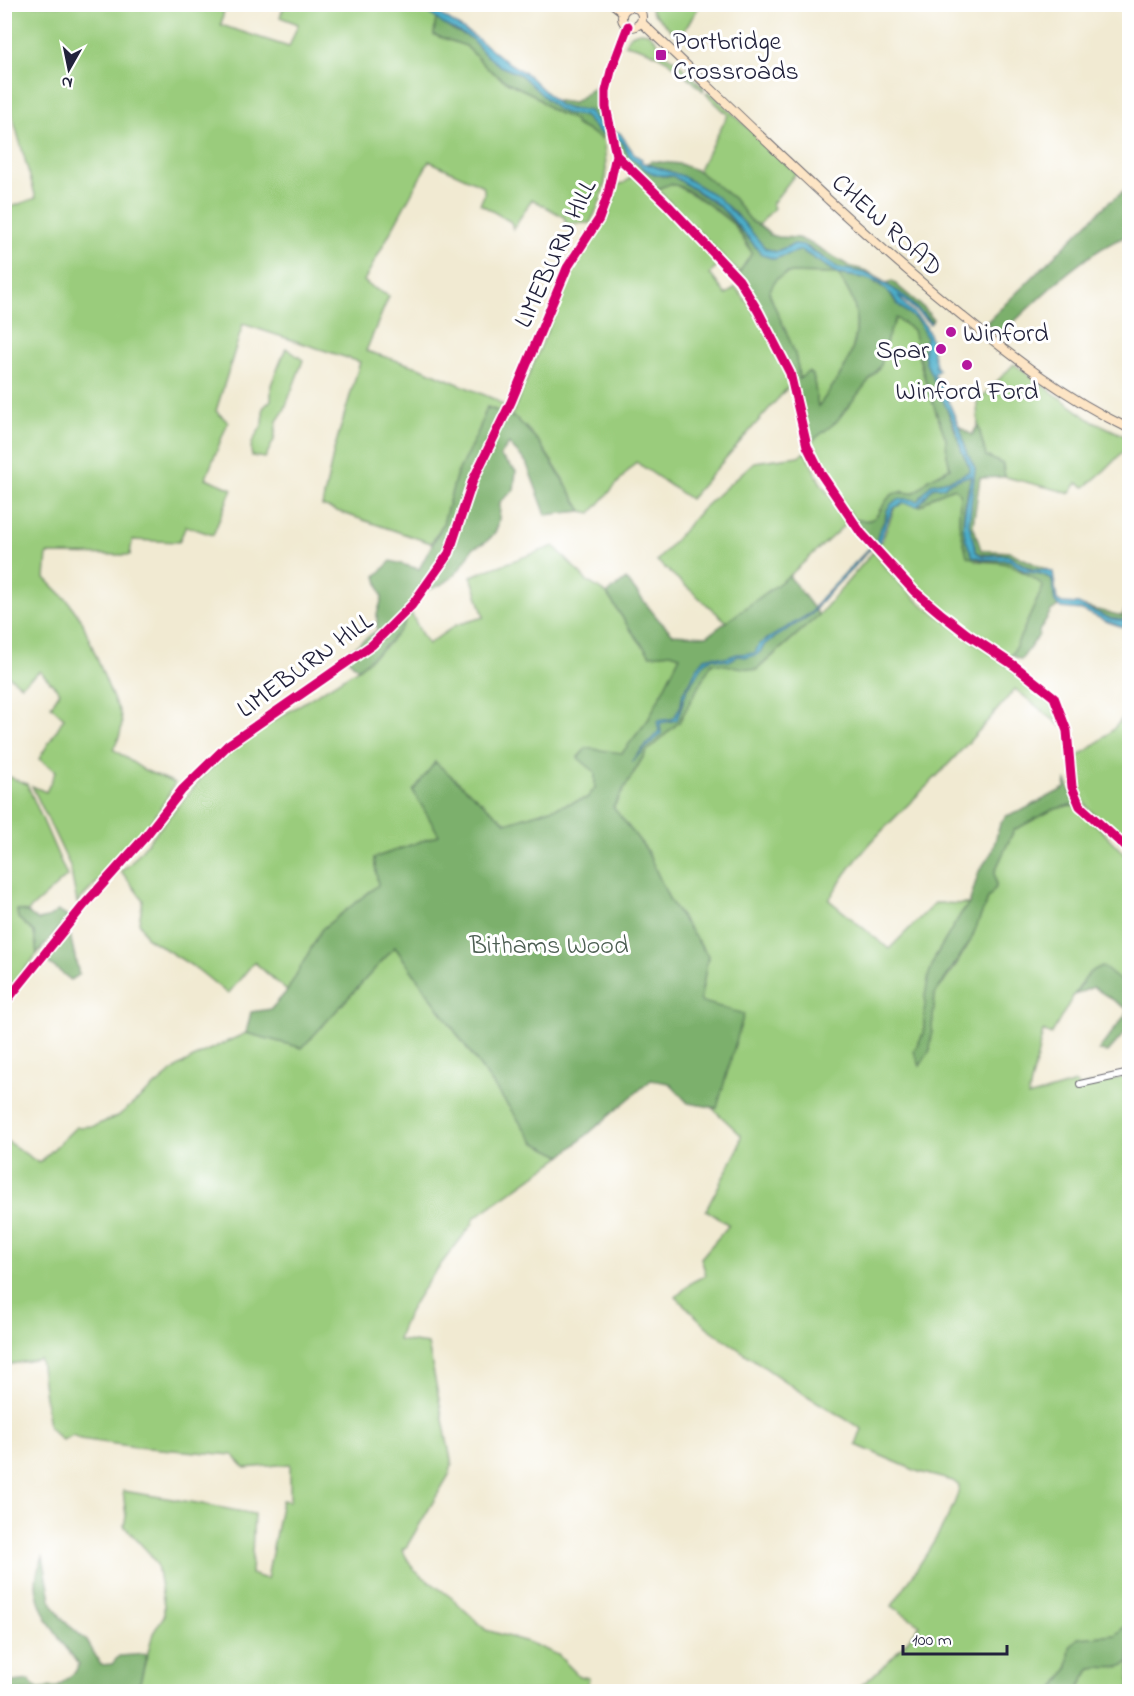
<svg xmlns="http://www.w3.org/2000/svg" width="1134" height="1696" font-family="'Indie Flower',sans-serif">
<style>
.green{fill:#9acc7c;stroke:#5e775c;stroke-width:1.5}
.forest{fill:#7bb06c;stroke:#4e6954;stroke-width:1.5;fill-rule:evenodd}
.water{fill:#4bafca;stroke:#366882;stroke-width:1.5}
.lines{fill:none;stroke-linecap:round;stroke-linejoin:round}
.minor-casing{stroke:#6a6870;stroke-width:8}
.tertiary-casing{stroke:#6a6870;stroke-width:10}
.secondary-casing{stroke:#6a6870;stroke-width:10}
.minor{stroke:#fff;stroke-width:6}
.tertiary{stroke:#fff;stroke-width:8}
.secondary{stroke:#fde5c5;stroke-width:8}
.cycleway-casing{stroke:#fff;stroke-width:13}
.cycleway{stroke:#d6006c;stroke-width:9}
.poi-dot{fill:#b5179e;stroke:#fff;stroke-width:2}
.labels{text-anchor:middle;stroke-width:6;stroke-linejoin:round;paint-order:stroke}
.poi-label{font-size:26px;fill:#22223b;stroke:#fff;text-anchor:start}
.street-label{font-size:26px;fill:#22223b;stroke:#fff}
.park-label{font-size:26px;fill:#4c5e52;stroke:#fff}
</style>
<rect width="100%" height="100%" fill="#fff"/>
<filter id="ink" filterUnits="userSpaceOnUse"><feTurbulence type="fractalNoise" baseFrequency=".0167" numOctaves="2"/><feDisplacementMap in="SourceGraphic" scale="12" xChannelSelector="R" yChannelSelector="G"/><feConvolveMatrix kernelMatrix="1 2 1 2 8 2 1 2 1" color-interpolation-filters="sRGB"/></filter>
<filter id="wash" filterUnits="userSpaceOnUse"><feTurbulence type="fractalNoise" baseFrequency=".008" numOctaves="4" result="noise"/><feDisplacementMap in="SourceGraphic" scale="24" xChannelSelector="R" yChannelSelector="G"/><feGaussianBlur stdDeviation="1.35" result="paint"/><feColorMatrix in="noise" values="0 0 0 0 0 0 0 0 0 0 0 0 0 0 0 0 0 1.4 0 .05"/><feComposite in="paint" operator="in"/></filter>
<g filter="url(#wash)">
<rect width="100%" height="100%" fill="#f1ead2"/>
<path class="green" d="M4 5H225L221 25 289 47 298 24 280 17 284 6 281 5H419L436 18 434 35 466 46 487 68 507 82 534 95 553 111 576 120 575 124 603 139C609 175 607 191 590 223L566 224 564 217 532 199 513 229 511 222 480 204C483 198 486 193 483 186L429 161 364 281 370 286 389 296 366 351 421 368 494 399 503 405 500 412 487 407 479 430 456 476 443 524 431 543 322 506 334 450 360 362 243 324 216 411 228 422 206 478 232 489 213 535 186 526 179 542 132 540 130 555 47 554 45 578 68 601 82 621 114 701C125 718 124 731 113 749L144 770 175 783C152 829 112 866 77 903L70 866 32 786 46 792 56 771 39 759 64 718 51 706 60 692 40 671 21 685 5 673V209L36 198 5 90Z
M649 5H700L680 38 653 13Z
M640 32 648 33 655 39 664 54 676 61 704 88 703 91C677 67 661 51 625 44 628 36 632 34 640 32Z
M710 92 796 173 772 204 774 208 759 225 752 222 733 198 698 171 728 115 706 94Z
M633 176 720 262 710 274 726 295 735 287C756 312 785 353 789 386L690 499 636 462 591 513 582 511C566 486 537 428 511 417L573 270 598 233 609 213 614 199 615 185 624 183Z
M666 185H676L705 202 734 225 752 253 739 273 657 189Z
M788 273 838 274C843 283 851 294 854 304 864 346 841 375 818 407L813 375 799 379C798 347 778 322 769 292L776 278Z
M896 318 913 330 917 341 918 355 927 387 946 439 947 455 950 468 917 491 910 493 902 491 880 509 877 515 872 520 861 521 854 519 829 482 808 444 836 422 881 365 887 339Z
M286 348 303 360 284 411 277 421 274 440 265 458 252 456C248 441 258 435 263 423 264 419 263 412 263 408L271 400V385Z
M1014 364 1089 419 1127 437V448L1105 470 1085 487 1077 483 1070 493 1005 477 1003 464 986 456 978 425 977 402Z
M805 452 820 482 848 522 789 576 727 622 657 561 702 509 754 462 798 456Z
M954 488 960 493 959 524 976 561 1005 563 1039 580 1043 587 1012 655 1009 656C985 642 961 627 940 609 917 590 897 568 877 546L882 541 895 507 904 503 921 506 932 497Z
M554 546 586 580 607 594 630 629 650 655 671 653 680 656 648 720 622 754 587 748 578 757 595 772V788L587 798 506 823 435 762 439 835 374 858 378 885 322 929 287 991 254 962 228 994 197 969 146 937 139 922 143 900 121 871 130 864 204 775 233 750 267 725 358 669 387 645 408 613 410 612C417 623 420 634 428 644L456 625 484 617 471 576Z
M873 552 899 583 920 603 1002 662 1051 703 1060 725 1015 689C988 721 961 752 931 782 892 821 857 851 829 900L889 949 935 903 969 904 962 912 935 957 925 996 924 1033 914 1051 930 1050 935 994 953 970 971 940 988 898 996 887 995 871 1014 830 1052 810 1070 805 1078 806 1129 859V988L1090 972 1074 995 1051 1035 1043 1031 1028 1097 1076 1083 1078 1087 1129 1076V1623L1115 1635 1093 1637 1070 1647 1068 1668 1053 1691H854C879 1672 901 1650 920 1625L892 1606C909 1580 957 1513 959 1486L953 1481 919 1472 856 1445 862 1429 796 1389 708 1328 676 1297 692 1282 706 1275 701 1258 729 1225 706 1210 739 1147 741 1135 711 1107 717 1108 700 1002 708 956 670 901 646 849 613 808 646 752 679 722 712 662 757 670 819 615Z
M1129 708V849C1098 819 1076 807 1072 761 1093 746 1117 731 1129 708Z
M5 775 27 784 67 876 27 912 17 910 18 918 34 932 37 954 5 994Z
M395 947 534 1142 562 1156 474 1218 473 1223C449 1255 407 1302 398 1340L428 1344 452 1465 449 1475 407 1546 402 1550 414 1570 452 1598 486 1630 528 1642 558 1655 579 1676 589 1678 587 1691H89L124 1687 131 1691 140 1682 153 1633 164 1616V1605L157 1565 150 1554 124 1526 126 1516 123 1491 197 1503 254 1514 251 1574 267 1579 282 1500 290 1501V1464L245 1468 233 1455 136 1447 80 1439 73 1435 62 1440 49 1428 40 1359 5 1365V1140L39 1163 76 1127 94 1126 118 1116 179 1066 204 1052 246 1033 302 1048Z
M1129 1662V1691L1077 1692 1091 1668C1105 1665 1117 1672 1129 1662Z"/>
<path class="forest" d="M436 18 453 30 471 38 485 54 501 66 521 75 565 113 584 116 603 133V139L575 124V120L553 111 534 95 507 82 487 68 466 46 434 35Z
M600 83 603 85 601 103 604 127 588 111 564 108 552 100 573 103Z
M614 138 621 141 630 157 646 169 661 176H673L722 209 763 255 774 259 801 250 838 274 869 279 888 290 897 304 916 320 923 328 926 337 924 353 926 363C941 390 951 420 962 450 964 457 970 464 970 471 958 478 946 482 932 484L918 501C902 497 898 500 887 510 886 522 878 529 877 540L873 543 854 519C860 520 867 522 872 519 882 515 882 500 893 494 901 490 908 495 915 492 921 489 924 483 929 479 936 475 943 472 950 468L947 455 946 439 927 387 913 330 896 318 887 339 881 365 836 422 808 444 792 370 739 273 752 253C747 243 741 233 734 225 725 215 687 187 675 185 669 183 663 187 657 189L618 154ZM788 273 838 274C843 283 851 294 854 304 864 346 842 374 818 407L813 375 808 372 799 379C798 346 779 322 769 292L776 279Z
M651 161 680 164 698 171 733 198 752 222 765 229 770 235 779 237 798 238 814 245 849 266 867 271 887 284 892 281 925 309 933 319 932 322 900 293 874 277 865 273 838 268 808 247 791 245 775 252C758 247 753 233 742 221 725 201 698 183 673 173 665 169 656 168 647 163Z
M1129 188V235C1080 254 1040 298 1001 334L986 323 1108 203Z
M487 407 517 419 539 442 582 511 546 515 526 462 509 444 500 456 516 471 514 490 500 502C500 526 498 539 473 548 459 574 447 588 417 592 410 601 411 609 407 618 398 638 375 655 358 669L344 655 377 630V614L382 598 376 576 391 561 419 569 443 524 456 476 479 430Z
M978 425 986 456 1003 464 1005 477 980 478 973 525 981 550 1010 552 1047 570C1023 572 1022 558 1001 554 992 553 985 557 976 552L969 524 975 468 966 451 960 429V427L972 435Z
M971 475C965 505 956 527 973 556L1009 560 1030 572 1042 574 1052 579 1055 602 1058 606 1051 611 1039 631V635L1021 660 1012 655 1043 587C1038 579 1016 567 1006 564 993 559 980 563 967 556L959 524 960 493 954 488 932 497 921 506H918L933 487H944L948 483Z
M789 576 819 615 756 670 712 663 679 722 646 752 613 807 646 849 670 901 708 956 700 1001 744 1014 717 1108 688 1103 669 1083 651 1080 562 1156 534 1142 395 947 302 1048 246 1033 251 1012 271 1009 287 991 322 929 378 885 374 858 439 835 413 791 435 762 506 823 587 798 595 788V772L578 758 586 748 622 753 648 720 680 656 671 653 650 655 630 629 607 594 626 579 659 620 673 634 707 636Z
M1129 602V621L1111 619 1085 607 1122 616Z
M1066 781 1078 806 1070 805 1052 810 1014 830 995 871 996 887 988 898 971 940 935 994 930 1050 920 1066 914 1051 924 1033 925 996 929 974 935 957 962 912 969 904 979 871 992 852 1000 824 1006 816 1021 811 1065 788Z
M17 910 27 912 38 920 48 918 58 911 68 917 37 954 34 932 18 918Z
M69 930 79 975 71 980 45 960Z
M1102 966 1129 988V1028L1108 1052 1098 1051 1129 1010 1093 987 1074 995 1090 972Z
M43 1557 52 1604 63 1620 87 1641 101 1665 112 1664 119 1656 147 1654 140 1682 131 1691 124 1687 89 1692 5 1691V1683L29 1680 36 1688 57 1687 75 1672 79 1664C63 1645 36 1611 36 1584 36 1575 39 1565 43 1557Z
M1129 1623V1662C1117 1672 1105 1665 1091 1668L1077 1691 1053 1692 1068 1668 1070 1647 1078 1638 1115 1635Z"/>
<path class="water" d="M419 5H428L444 17 474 36 504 60 528 75 559 105 569 109 589 111 601 126 620 133 635 155 642 159 641 162 682 176 716 196 742 221 765 248 775 252 795 244 803 245 838 268 865 273 874 277 900 293 931 322 930 324 898 295C904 308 918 314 926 327 933 339 931 351 936 364L935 367H937L939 370 934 374 945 393 962 434 966 451 975 468 969 524 976 552 983 556 1007 555 1031 570H1047L1053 572 1057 600 1062 603 1078 604 1111 619 1129 621V629L1108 622 1082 610 1061 608 1055 602 1052 579 1042 574 1025 571 1009 560 984 559 973 556C954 522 969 508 971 475L948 483 944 487H933L918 506 904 503 893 508 879 542 866 553 855 566 823 599 812 614 765 644 760 652 756 655 747 657 738 656 728 661 713 658 706 661 687 689 677 720 660 723 661 734 631 762 659 731 657 721 671 719 675 716 681 705 683 692 691 681 696 669 705 658 713 656 726 658 737 654 755 653 759 644 811 613 821 598 877 540C878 531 883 526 886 518 888 511 884 515 888 509 894 497 907 498 918 501L931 484C945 481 957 479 970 471V467L962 451 954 424 926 363 924 353 926 337 919 322 898 305 892 295 878 283 865 278 838 274 801 250 774 259 763 255 728 214 713 201 673 176 656 175 646 170 630 157 621 141 599 132 584 116 565 113 557 109 521 75 500 66 485 54 471 38 443 24Z"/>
</g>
<g filter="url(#ink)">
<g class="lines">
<defs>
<path id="minor" d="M616 155 666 203 739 280 758 311 790 373 807 446 821 474 861 533 914 591 940 613 967 634 1015 666 1054 697 1067 731 1072 787 1080 806 1130 851
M1080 1084 1130 1073"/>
<path id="tertiary" d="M635 8 637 4
M4 1004 84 905 145 837 182 790 228 745 372 645 412 605 449 553 473 480 511 402 567 268 599 219 608 194 616 155 606 107V91L611 71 628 26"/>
<path id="secondary" d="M613 4 623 12
M622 17a10 10 0 1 1 20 0a10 10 0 1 1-20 0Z
M641 22C743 118 841 217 950 306 1006 352 1063 397 1130 429"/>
</defs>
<use href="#minor" class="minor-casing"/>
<use href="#tertiary" class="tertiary-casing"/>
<use href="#secondary" class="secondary-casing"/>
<use href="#minor" class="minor"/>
<use href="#tertiary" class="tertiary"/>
<use href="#secondary" class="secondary"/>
<defs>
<path id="cycleway" d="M616 155 666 203 739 280 758 311 790 373 807 446 821 474 861 533 914 591 940 613 967 634 1015 666 1054 697 1067 731 1072 787 1080 806 1130 851
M4 1004 84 905 145 837 182 790 228 745 372 645 412 605 449 553 473 480 511 402 567 268 599 219 608 194 616 155 606 107V91L611 71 628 26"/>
</defs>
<use href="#cycleway" class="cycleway-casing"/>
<use href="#cycleway" class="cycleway"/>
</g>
</g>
<g class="poi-dot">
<rect x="655" y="49" width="12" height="12" rx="3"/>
<circle cx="951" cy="332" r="6"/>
<circle cx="941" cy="349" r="6"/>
<circle cx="967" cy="365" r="6"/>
</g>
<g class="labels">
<g class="poi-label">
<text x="673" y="49">Portbridge<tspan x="673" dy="30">Crossroads</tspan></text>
<text x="963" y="341">Winford</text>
<text x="929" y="358" text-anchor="end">Spar</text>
<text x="967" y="399" text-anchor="middle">Winford Ford</text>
</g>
<g class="street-label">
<text transform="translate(888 224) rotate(42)" y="9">CHEW ROAD</text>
<text transform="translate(554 253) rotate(-65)" y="9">LIMEBURN HILL</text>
<text transform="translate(304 664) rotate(-36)" y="9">LIMEBURN HILL</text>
</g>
<g class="park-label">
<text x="549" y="953">Bithams Wood</text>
</g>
</g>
<rect width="1134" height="1696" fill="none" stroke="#fff" stroke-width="24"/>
<g transform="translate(69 69) rotate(189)" stroke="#ffffff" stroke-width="4.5" paint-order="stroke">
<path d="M0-4.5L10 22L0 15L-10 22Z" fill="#22223b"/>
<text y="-9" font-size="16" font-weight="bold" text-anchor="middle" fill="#22223b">N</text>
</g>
<path d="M903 1645v9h104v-9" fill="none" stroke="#22223b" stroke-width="3"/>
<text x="912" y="1645" font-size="18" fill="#22223b" stroke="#ffffff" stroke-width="4.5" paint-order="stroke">100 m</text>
</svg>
